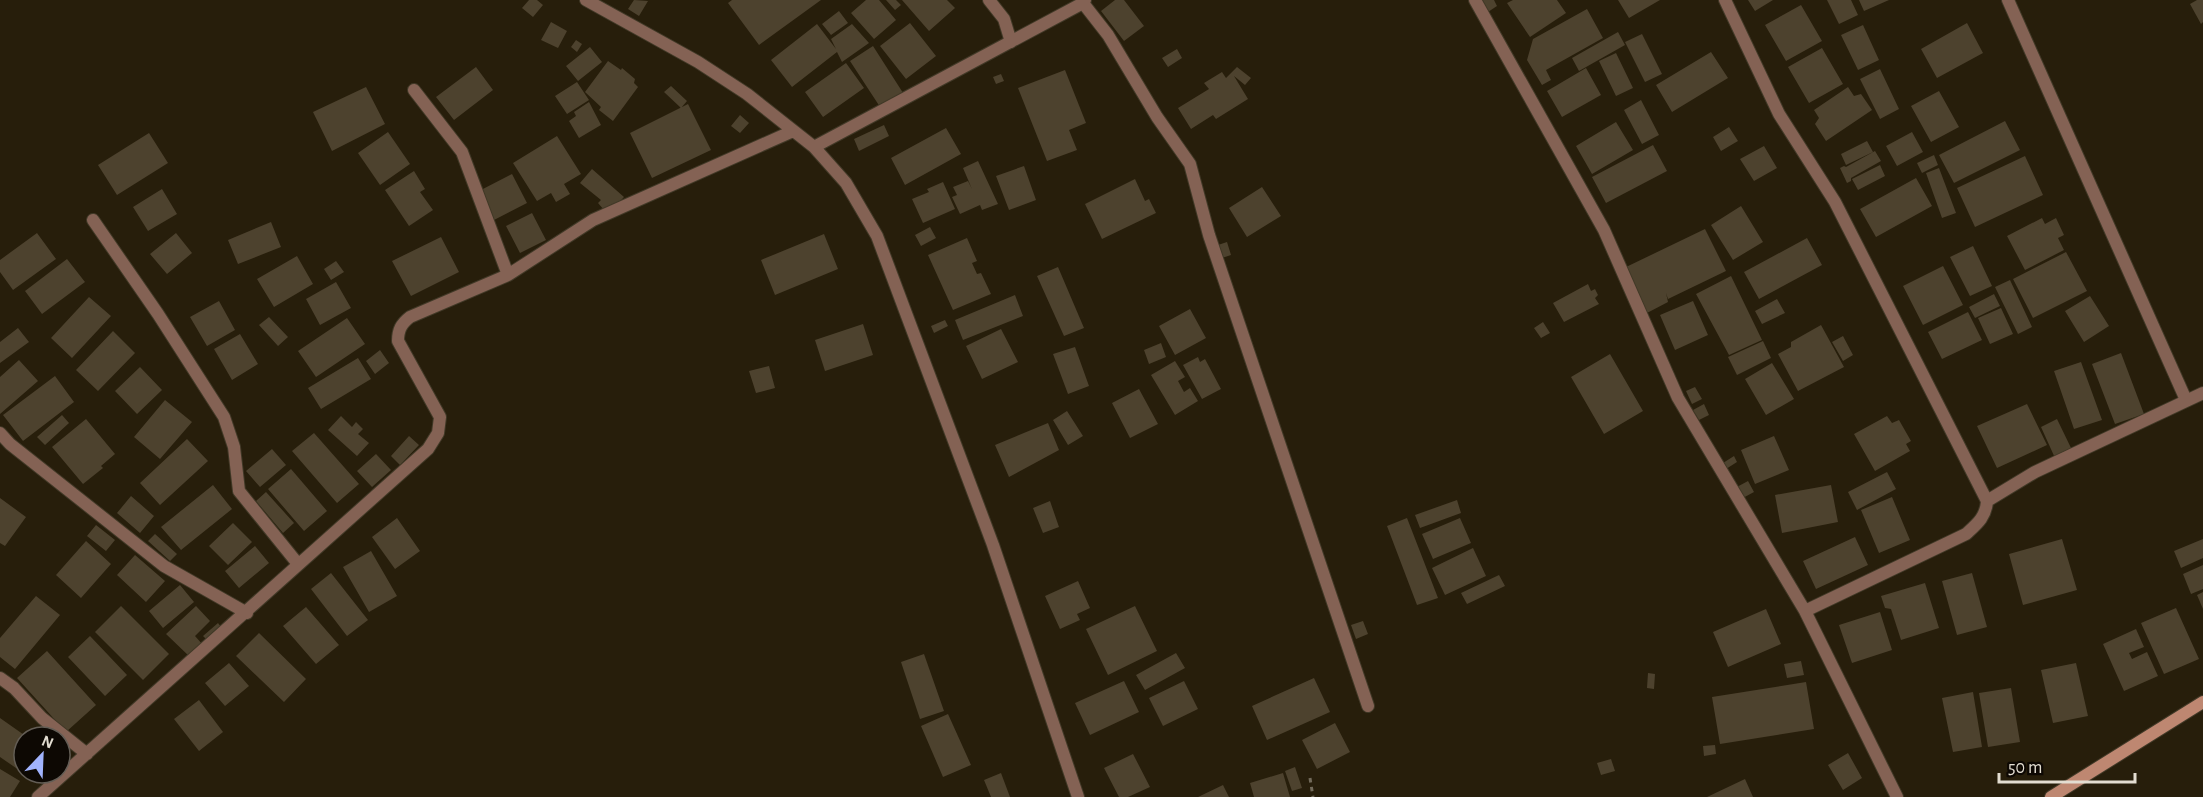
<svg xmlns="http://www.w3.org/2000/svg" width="2203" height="797" font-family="'Alegreya Sans',sans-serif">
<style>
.building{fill:#4d422e}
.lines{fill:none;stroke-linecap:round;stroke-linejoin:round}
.minor-casing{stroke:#413927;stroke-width:14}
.secondary-casing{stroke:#413927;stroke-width:14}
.path{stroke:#726a5a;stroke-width:3;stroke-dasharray:4.5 4.5;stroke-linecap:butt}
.minor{stroke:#846254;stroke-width:12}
.secondary{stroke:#be8771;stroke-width:12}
</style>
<rect width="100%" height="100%" fill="#271e0b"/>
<path class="building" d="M529 0H537L543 5 533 17 522 8Z
M634 0 648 1 639 16 628 9Z
M732 0H821L759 45 728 3Z
M866 0H879L896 20 874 39 851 13Z
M886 0H896L901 5 895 10Z
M902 0H947L955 8 929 31Z
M1115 0H1124L1144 26 1124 41 1101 11Z
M1476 0H1494L1497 6 1485 14Z
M1513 0H1557L1566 13 1530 37 1507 3Z
M1618 0H1660L1629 18Z
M1748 0H1773L1755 11Z
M1827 0H1851L1858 15 1839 24Z
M1859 0H1889L1864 11Z
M2197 0H2203V22L2201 24 2190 4Z
M1801 5 1822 41 1786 61 1765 25Z
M1587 9 1603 38 1546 70 1551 80 1542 85 1527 60 1533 39Z
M839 11 848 23 831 35 822 24Z
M551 22 567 31 558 48 541 40Z
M910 23 936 56 906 79 880 46Z
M1967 23 1983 53 1937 78 1921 49Z
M817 24 836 49 831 39 852 24 869 43 842 62 837 52 792 87 771 60Z
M1863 25 1879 60 1858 70 1841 35Z
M1618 32 1625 45 1579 71 1572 58Z
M1642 34 1662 74 1645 82 1625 42Z
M576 40 582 44 577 52 571 47Z
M873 46 905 96 882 110 850 61Z
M590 47 602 62 578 81 566 66Z
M1822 48 1843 84 1809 103 1788 67Z
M1177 49 1182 58 1168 67 1162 58Z
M1711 52 1728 78 1672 112 1656 85Z
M1616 53 1633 88 1616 96 1599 61Z
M608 61 621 70 622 68 635 79 634 83 638 87 613 121 599 110 601 107 585 92Z
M846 63 864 88 823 117 805 92Z
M476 67 493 90 454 120 436 97Z
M1237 67 1251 78 1245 85 1234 76 1248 99 1216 119 1213 115 1191 129 1178 108 1209 89 1204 83 1222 72 1226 78Z
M1586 68 1601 95 1562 117 1547 91Z
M1880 69 1899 109 1880 119 1860 79Z
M1065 70 1086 123 1069 130 1077 150 1047 161 1018 88Z
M1001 74 1004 81 996 84 993 77Z
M577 82 589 100 567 114 555 96Z
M671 86 687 101 681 108 664 92Z
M366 87 385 124 332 151 313 112Z
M1848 87 1854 96 1861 94 1872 110 1826 141 1815 124 1819 118 1814 110Z
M1939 91 1959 127 1931 142 1911 106Z
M1641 100 1659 135 1642 144 1624 110Z
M589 102 601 125 579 138 569 121 576 116 574 112Z
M688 104 711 150 652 178 630 133Z
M740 115 749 123 740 133 731 126Z
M2005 121 2020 150 1954 183 1939 155Z
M1616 122 1633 150 1592 174 1576 146Z
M884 125 889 136 859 151 854 139Z
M1729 127 1738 141 1721 151 1713 137Z
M946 128 961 154 905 185 891 158Z
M388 132 410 164 380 185 358 153Z
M1912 132 1923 152 1897 166 1886 146Z
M149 133 168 163 117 195 98 165Z
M557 136 581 174 564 184 570 194 556 202 551 193 537 201 513 163Z
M1867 141 1873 152 1846 165 1841 154Z
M1653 145 1667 171 1606 203 1592 177Z
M1764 146 1777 168 1754 181 1740 159Z
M1875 151 1881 161 1851 178V181L1847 183 1840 168 1844 166 1846 167Z
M1934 155 1938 165 1922 173 1917 163Z
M2025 156 2043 195 1975 227 1957 188Z
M978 161 998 204 982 210 980 205 960 214 952 197 957 195 953 187 968 181 972 189 963 168Z
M1880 165 1885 176 1858 190 1852 179Z
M1024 166 1036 200 1009 210 996 176Z
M1939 168 1956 213 1942 218 1926 173Z
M592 169 624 197 613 209 604 210 598 203 601 200 580 183Z
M414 171 425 189 420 192 433 210 409 226 385 190Z
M512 174 527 203 494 220 479 191Z
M1916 178 1932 206 1876 237 1860 209Z
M1135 179 1145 201 1149 199 1156 213 1102 239 1085 204Z
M943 182 955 209 923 223 912 199 929 192 927 189Z
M1262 187 1281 216 1247 237 1229 208Z
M162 189 177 214 148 231 133 207Z
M1741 206 1763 242 1733 260 1711 225Z
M532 213 546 240 520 253 506 226Z
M2042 218 2045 224 2056 218 2064 235 2058 238 2064 250 2025 270 2007 236Z
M271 222 281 247 238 264 228 240Z
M930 227 936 238 921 246 915 235Z
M1705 229 1726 271 1668 299 1666 293 1668 302 1647 313 1624 268Z
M37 233 56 259 13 290 0 272V260Z
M176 233 192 253 167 274 150 254Z
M824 234 838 269 775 295 761 260Z
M441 237 459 272 411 296 392 261Z
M967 238 977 261 972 263 977 274 981 273 991 294 953 310 928 255Z
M1807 238 1822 265 1759 299 1744 272Z
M1227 242 1231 255 1219 259 1215 246Z
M1973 246 1992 286 1970 296 1950 257Z
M2066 252 2087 291 2033 318 2013 279Z
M297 256 313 284 274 307 257 279Z
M67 259 85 282 42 314 25 291Z
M336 261 344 272 331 280 324 269Z
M1943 266 1963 305 1923 325 1903 286Z
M1058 267 1084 328 1064 336 1037 276Z
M1731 276 1762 340 1729 355 1696 294Z
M2010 280 2032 327 2018 334 1995 287Z
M336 282 351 308 320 325 306 299Z
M1588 284 1591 291 1595 289 1598 295 1595 298 1599 304 1564 322 1553 303Z
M1994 294 2000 306 1975 318 1969 307Z
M1015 295 1023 316 963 340 955 320Z
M2090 296 2109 326 2084 342 2065 311Z
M89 297 111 316 72 358 51 338Z
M1777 299 1785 313 1762 324 1755 311Z
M219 301 235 330 207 346 190 317Z
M1693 301 1708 335 1675 350 1660 315Z
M2001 308 2013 334 1990 344 1978 318Z
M1190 309 1206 338 1175 355 1159 326Z
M1968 312 1982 340 1942 359 1928 332Z
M269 317 288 337 278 346 259 325Z
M347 318 365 344 316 377 298 351Z
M945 320 948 326 934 333 931 326Z
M1543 322 1550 333 1541 338 1534 328Z
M863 324 873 355 825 371 815 340Z
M1821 325 1844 367 1798 391 1778 354 1791 347V342Z
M18 328 29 342 0 363V342Z
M1001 329 1018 362 982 379 966 346Z
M113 331 135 353 98 391 76 370Z
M240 334 258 364 232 380 214 349Z
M1843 336 1853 355 1843 361 1832 342Z
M1763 341 1771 358 1737 375 1728 357Z
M1161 343 1166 357 1149 364 1144 350Z
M1075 347 1089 386 1068 394 1053 354Z
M380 350 389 363 375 374 366 361Z
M2121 353 2144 414 2115 424 2092 364Z
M1610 354 1643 411 1604 434 1571 377Z
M1198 357 1200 362 1205 359 1221 389 1202 399 1183 365Z
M358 358 371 379 321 409 308 388Z
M19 360 38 381 0 414V377Z
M1175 361 1185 377 1178 381 1184 392 1190 388 1198 401 1175 415 1151 375Z
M2081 362 2102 420 2074 429 2054 371Z
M1772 363 1794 399 1766 415 1745 379Z
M769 366 775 388 756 393 749 371Z
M140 367 162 390 137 414 115 391Z
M55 376 74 402 23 441 3 415Z
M1695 387 1702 399 1692 404 1686 391Z
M1139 389 1158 424 1130 438 1112 403Z
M165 400 192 422 160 459 134 437Z
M1704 404 1709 415 1699 420 1693 410Z
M2027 404 2047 445 1997 468 1977 426Z
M1067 411 1083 436 1068 445 1053 420Z
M62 415 69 423 45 445 37 437Z
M341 416 352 427 356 422 363 429 358 434 369 443 357 456 328 430Z
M1887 416 1892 423 1899 420 1911 441 1906 444 1910 451 1875 471 1854 434Z
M86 419 115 454 101 466 103 468 83 484 52 447Z
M2057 419 2072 450 2055 458 2041 427Z
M1048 423 1059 450 1009 477 995 445Z
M314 433 359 484 337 503 292 451Z
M409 436 419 445 400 465 391 456Z
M1774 436 1789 470 1755 484 1741 450Z
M187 439 208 461 160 505 140 483Z
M272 449 286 465 260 487 246 471Z
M376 454 391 470 372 487 357 471Z
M1734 456 1737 462 1726 469 1723 463Z
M291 469 327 511 304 531 268 489Z
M1887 472 1896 489 1857 510 1848 492Z
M1748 481 1754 492 1741 499 1735 488Z
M213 485 232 509 181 550 161 527Z
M1831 485 1838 522 1782 533 1775 495Z
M266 492 294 523 283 533 256 501Z
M131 496 154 516 140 533 117 513Z
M1892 497 1910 540 1879 553 1861 510Z
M0 498 26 517 5 546 0 543Z
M1457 500 1461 513 1420 528 1415 515Z
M1050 501 1059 527 1043 533 1033 508Z
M397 518 420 551 395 569 372 537Z
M1407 518 1438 598 1417 605 1387 526Z
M1460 518 1471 543 1433 559 1422 534Z
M233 523 252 542 228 565 209 546Z
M96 525 115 540 106 551 87 536Z
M155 534 177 554 170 561 148 541Z
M1855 537 1868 565 1816 589 1803 561Z
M2062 539 2077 590 2023 605 2009 554Z
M2203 539V558L2181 568 2174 551Z
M86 541 111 564 81 598 56 575Z
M255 546 269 563 239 588 225 571Z
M1473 548 1486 576 1445 595 1432 568Z
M371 551 397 596 369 612 343 567Z
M135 555 165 581 146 602 117 575Z
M2203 565V589L2191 594 2183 574Z
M331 573 368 620 347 636 311 589Z
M1972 573 1987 627 1957 635 1942 581Z
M1499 575 1505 586 1467 604 1461 593Z
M1078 581 1090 608 1077 614 1080 620 1060 629 1045 596Z
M1925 583 1939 628 1901 640 1891 609 1885 608 1881 596Z
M180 585 194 602 163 628 149 611Z
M2203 592V609L2197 595Z
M36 596 60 615 15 669 0 657V638Z
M121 606 169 654 143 680 95 632Z
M196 606 210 621 195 636 203 645 190 657 166 634Z
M1135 606 1157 651 1108 675 1086 629Z
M306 607 339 645 316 664 283 626Z
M2176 608 2199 659 2164 674 2141 623Z
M1766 609 1781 644 1728 667 1713 632Z
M1880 612 1892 650 1852 663 1839 625Z
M1363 621 1368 634 1356 639 1351 625Z
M218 623 221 627 207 640 203 636Z
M2136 629 2144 647 2129 653 2132 659 2147 652 2158 676 2124 691 2103 644Z
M259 633 306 679 284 702 236 656Z
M90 636 127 675 105 696 68 657Z
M47 651 96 705 66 732 17 678Z
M1176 653 1185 668 1145 690 1136 675Z
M924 654 944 711 920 719 901 662Z
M1801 661 1804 675 1787 678 1784 664Z
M229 663 249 686 225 706 205 683Z
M2076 663 2088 716 2053 723 2041 670Z
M1648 673 1655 674 1654 689 1647 688Z
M1314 678 1330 712 1267 740 1252 706Z
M1124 681 1139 712 1090 735 1075 703Z
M1184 681 1198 709 1163 726 1149 698Z
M1806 682 1814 729 1720 744 1712 697Z
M2011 688 2020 742 1988 747 1979 693Z
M1973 692 1982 747 1953 752 1942 698Z
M199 700 223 732 199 751 174 719Z
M948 714 971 765 943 777 921 726Z
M0 718 27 737H24V773H31L29 777 0 757Z
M1335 723 1350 752 1317 769 1302 740Z
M1715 745 1716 754 1704 756 1703 746Z
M1848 753 1862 778 1843 790 1828 765Z
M1133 754 1150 787 1128 797H1119L1104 768Z
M1611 759 1615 771 1601 775 1597 763Z
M1295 767 1302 788 1292 791 1285 771Z
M0 769 20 781 10 797H0Z
M1001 773 1010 797H991L984 780Z
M1283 773 1290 797H1254L1250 783Z
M1745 779 1753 797H1707Z
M1223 785 1229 797H1198Z"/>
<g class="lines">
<defs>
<path id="minor" d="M586 0 698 62 747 94 814 147 846 183 877 236 993 545 1078 797
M989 0 1004 19 1011 42
M1085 0 1083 3 1108 35 1157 117 1190 164 1209 235 1368 706
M1475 0 1604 230 1678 398 1805 611 1897 797
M1725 0 1779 114 1835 202 1987 501
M2008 0 2186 400
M414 90 462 152 508 275
M814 147 1083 3
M93 220 158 314 224 417 234 447 239 491 298 564
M0 433 10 444 164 566 247 613
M1805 611 1966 534C1977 524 1986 517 1987 501L2035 472 2203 393
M0 678 14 688 42 718 87 754
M38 797 428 449 438 433 440 417 398 341C398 330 401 324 410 317L508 275 593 220 793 131"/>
<path id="secondary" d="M2051 797 2203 702"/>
</defs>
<use href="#minor" class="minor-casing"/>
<use href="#secondary" class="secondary-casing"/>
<path class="path" d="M1310 778 1313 797"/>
<use href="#minor" class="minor"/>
<use href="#secondary" class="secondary"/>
</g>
<g transform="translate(42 755) rotate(23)"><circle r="28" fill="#0d0803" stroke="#635d55" stroke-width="1.5"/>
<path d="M0-4.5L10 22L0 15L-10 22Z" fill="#a1b3fd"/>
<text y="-9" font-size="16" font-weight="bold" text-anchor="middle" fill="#e3ddd1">N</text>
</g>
<path d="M1999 773v9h136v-9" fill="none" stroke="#e3ddd1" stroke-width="3"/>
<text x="2008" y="773" font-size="18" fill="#e3ddd1" stroke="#0d0803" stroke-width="4.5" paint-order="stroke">50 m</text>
</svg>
